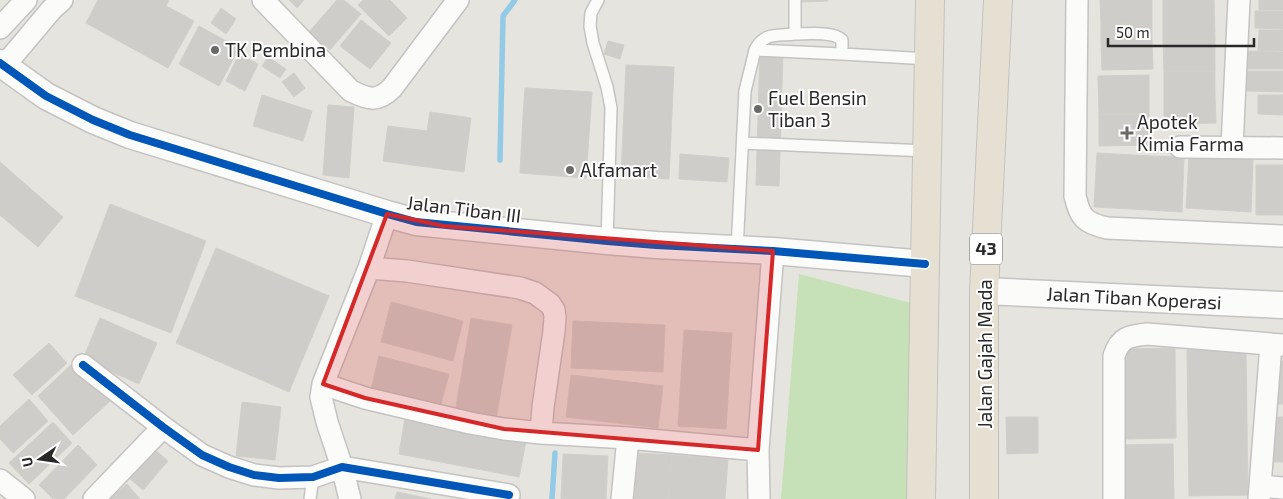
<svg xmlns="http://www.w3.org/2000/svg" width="1283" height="499" font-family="'Exo 2',sans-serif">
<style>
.green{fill:#c6e1b8}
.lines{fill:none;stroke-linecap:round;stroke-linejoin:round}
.stream{stroke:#93cae6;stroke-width:5.5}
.building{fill:#cfcdc9;stroke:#d1cfca}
.service-casing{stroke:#c4c3c3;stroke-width:14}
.minor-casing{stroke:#c4c3c3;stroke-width:24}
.tertiary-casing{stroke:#c4c3c3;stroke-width:29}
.trunk-casing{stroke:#c3c2c0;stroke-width:30}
.service{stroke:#fbfbfa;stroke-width:11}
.minor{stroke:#fbfbfa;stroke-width:21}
.tertiary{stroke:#fbfbfa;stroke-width:26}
.trunk{stroke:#e6e0d3;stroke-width:28}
.cycleway-casing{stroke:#fff;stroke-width:11}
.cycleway{stroke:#0057b8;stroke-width:8}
.marked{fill:#d62828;fill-opacity:0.2;stroke:#d62828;stroke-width:4;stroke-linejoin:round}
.poi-dot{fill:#6a6a68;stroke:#fff;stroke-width:2}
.labels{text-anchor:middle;stroke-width:4;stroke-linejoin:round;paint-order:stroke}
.shield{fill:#fff;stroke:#686868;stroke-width:1}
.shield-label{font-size:18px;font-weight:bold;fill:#282828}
.poi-label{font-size:19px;fill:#282828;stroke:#fff;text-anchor:start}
.street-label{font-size:19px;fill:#282828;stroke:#fff}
</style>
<rect width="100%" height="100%" fill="#e6e4de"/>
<path class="green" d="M799 274 915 304 909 499H781Z"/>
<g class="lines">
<path class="stream" d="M500 160 503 16 515 0
M552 499 555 453"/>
</g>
<path class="building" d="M98 0H169L166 6 194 21 168 68 86 23Z
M289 0H304L297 8Z
M337 0H344L361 14 330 50 309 32Z
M363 0H390L407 18 389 36 358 5Z
M802 0H828V1L802 2Z
M1100 0H1152V23L1101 24Z
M1163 0H1214L1215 40 1163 41Z
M1259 0H1283V10H1259Z
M221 8 236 19 226 34 211 23Z
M1255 11H1283V29L1255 28Z
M361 20 391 43 370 69 340 46Z
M1152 23V42L1101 43V24Z
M199 26 239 48 219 86 179 64Z
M1259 30H1283V51H1258Z
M1215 40V71H1164L1163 41Z
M608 41 624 45 620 59 604 54Z
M1152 42 1153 69 1102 70 1101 43Z
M1247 51 1283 52V69H1247Z
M760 52 783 53 779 186 756 185Z
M239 54 258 64 245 91 226 81Z
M268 57 286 69 280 78 262 66Z
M626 65 674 67 669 179 621 176Z
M1164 71H1215V94L1164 95Z
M1247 71H1283V92L1247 91Z
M294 73 305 88 294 97 282 82Z
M1149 75V114H1099L1098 76Z
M525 88 592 92 590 121 523 117Z
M1215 94 1216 123 1164 124V95Z
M262 95 312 111 303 141 253 126Z
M1258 95H1283V115L1258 114Z
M328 105 354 107 349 178 323 175Z
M430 112 471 118 464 172 383 161 388 126 427 131Z
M1099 114H1149L1150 145 1099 146Z
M523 117 590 121 586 178 520 173Z
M1097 153 1151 156 1149 210 1094 207Z
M680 154 729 158 727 182 679 179Z
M1151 156 1184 157 1182 212 1149 210Z
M1189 156 1221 158 1218 210 1186 208Z
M1221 158 1253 160 1251 212 1218 210Z
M0 162 63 217 38 247 0 215Z
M1256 165H1283V215H1256Z
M110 204 206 241 171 333 75 296Z
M216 248 329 296 289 392 176 343Z
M391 302 422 310 412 350 381 342Z
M422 310 463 321 453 361 412 350Z
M100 318 157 343 139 384 83 359Z
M471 318 512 325 496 420 455 413Z
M573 321 665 325 663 372 571 368Z
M684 330 732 333 726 429 678 426Z
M49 343 67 363 32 395 13 375Z
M1175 348 1176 438 1126 439 1125 349Z
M1187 350H1246L1248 495 1189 496Z
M379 356 449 374 439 412 370 394Z
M1276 361H1283V404H1274Z
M74 362 92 381 55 415 38 396Z
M571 375 663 386 658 428 566 417Z
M92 381 110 401 73 435 55 415Z
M29 399 48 421 13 453 0 439V426Z
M242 402 281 407 275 460 236 456Z
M1006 417H1038V453L1007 454Z
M1274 417H1283V462H1273Z
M405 418 526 441 519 477 399 454Z
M53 422 72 443 29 484 9 463Z
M1173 444 1174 499H1117L1116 445Z
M78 445 97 465 64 499H53L39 485Z
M153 448 168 461 143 490 128 477Z
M637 453 672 455 669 499H634Z
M563 454 608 456 606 499H561Z
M672 455 728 459 725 499H669Z
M127 484 140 499H110Z
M397 492 431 499H395Z"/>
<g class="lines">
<defs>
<path id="service" d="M598 0 591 13 590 26 593 43 607 87 611 108 607 241
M795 34C808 34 833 31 842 40V54L929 59
M755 50 842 54
M743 143 927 151
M737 250 745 91 755 50C764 32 777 36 795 34V0
M310 499 313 477"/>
<path id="minor" d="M263 0 351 91C368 99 377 103 392 88L458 0
M1077 0 1075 196C1080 218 1085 223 1107 228L1283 236
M0 28 26 0
M4 66 52 9 62 0
M1180 147 1283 148
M1232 147 1239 0
M369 268 407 271 520 288 535 293 550 304 554 310 555 317 554 331 543 407 541 433
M83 365 163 427 202 455 229 467 254 475 279 478 313 477 342 467 509 495
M323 384 365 398 470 423 504 429 541 433 628 438 758 450
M0 480 24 499
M1260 486 1283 488
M94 499 163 427
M350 499 342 467 327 422 321 397 323 384 369 268 387 214
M622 499 628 438
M759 499 758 450 773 251
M1114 499V356C1120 337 1129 336 1147 334L1283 345
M1259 499 1271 344"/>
<path id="tertiary" d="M0 63 46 96 93 120 130 135 387 214 416 222 607 241 656 245 773 251 925 264
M984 291 1283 305"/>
<path id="trunk" d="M921 499 925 264 930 0
M984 499V291L998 0"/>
</defs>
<use href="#service" class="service-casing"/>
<use href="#minor" class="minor-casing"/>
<use href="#tertiary" class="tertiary-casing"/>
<use href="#trunk" class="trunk-casing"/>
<use href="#service" class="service"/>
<use href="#minor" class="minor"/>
<use href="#tertiary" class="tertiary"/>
<use href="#trunk" class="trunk"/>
<defs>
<path id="cycleway" d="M0 63 46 96 93 120 130 135 387 214 416 222 607 241 656 245 773 251 925 264
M83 365 163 427 202 455 229 467 254 475 279 478 313 477 342 467 509 495"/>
</defs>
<use href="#cycleway" class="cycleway-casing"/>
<use href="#cycleway" class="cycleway"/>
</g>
<path class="marked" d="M387 214 444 226 773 251 758 450 504 429 365 398 323 384Z"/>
<g class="poi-dot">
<circle cx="215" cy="50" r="5"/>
<circle cx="758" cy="109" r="5"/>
<path d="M1124.5 125.5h5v5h5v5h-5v5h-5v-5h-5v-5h5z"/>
<circle cx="570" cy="170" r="5"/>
</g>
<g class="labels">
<rect class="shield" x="970" y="233.5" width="32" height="31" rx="4"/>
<g class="shield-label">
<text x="986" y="255">43</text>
</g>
<g class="poi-label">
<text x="225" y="57">TK Pembina</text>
<text x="768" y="105">Fuel Bensin<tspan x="768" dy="22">Tiban 3</tspan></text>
<text x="1137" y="129">Apotek<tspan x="1137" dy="22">Kimia Farma</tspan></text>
<text x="580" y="177">Alfamart</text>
</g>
<g class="street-label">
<text transform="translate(464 209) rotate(7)" y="7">Jalan Tiban III</text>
<text transform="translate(1134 298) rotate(3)" y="7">Jalan Tiban Koperasi</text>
<text transform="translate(985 354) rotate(-90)" y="7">Jalan Gajah Mada</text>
</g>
</g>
<g transform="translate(40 459) rotate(257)" stroke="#ffffff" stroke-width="4" paint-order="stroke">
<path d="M0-4L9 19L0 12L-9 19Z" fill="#282828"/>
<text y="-8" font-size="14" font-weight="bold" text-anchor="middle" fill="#282828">U</text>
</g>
<path d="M1108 38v8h146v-8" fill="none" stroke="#282828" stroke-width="2.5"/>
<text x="1116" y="38" font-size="15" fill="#282828" stroke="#ffffff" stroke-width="4" paint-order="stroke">50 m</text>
</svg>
